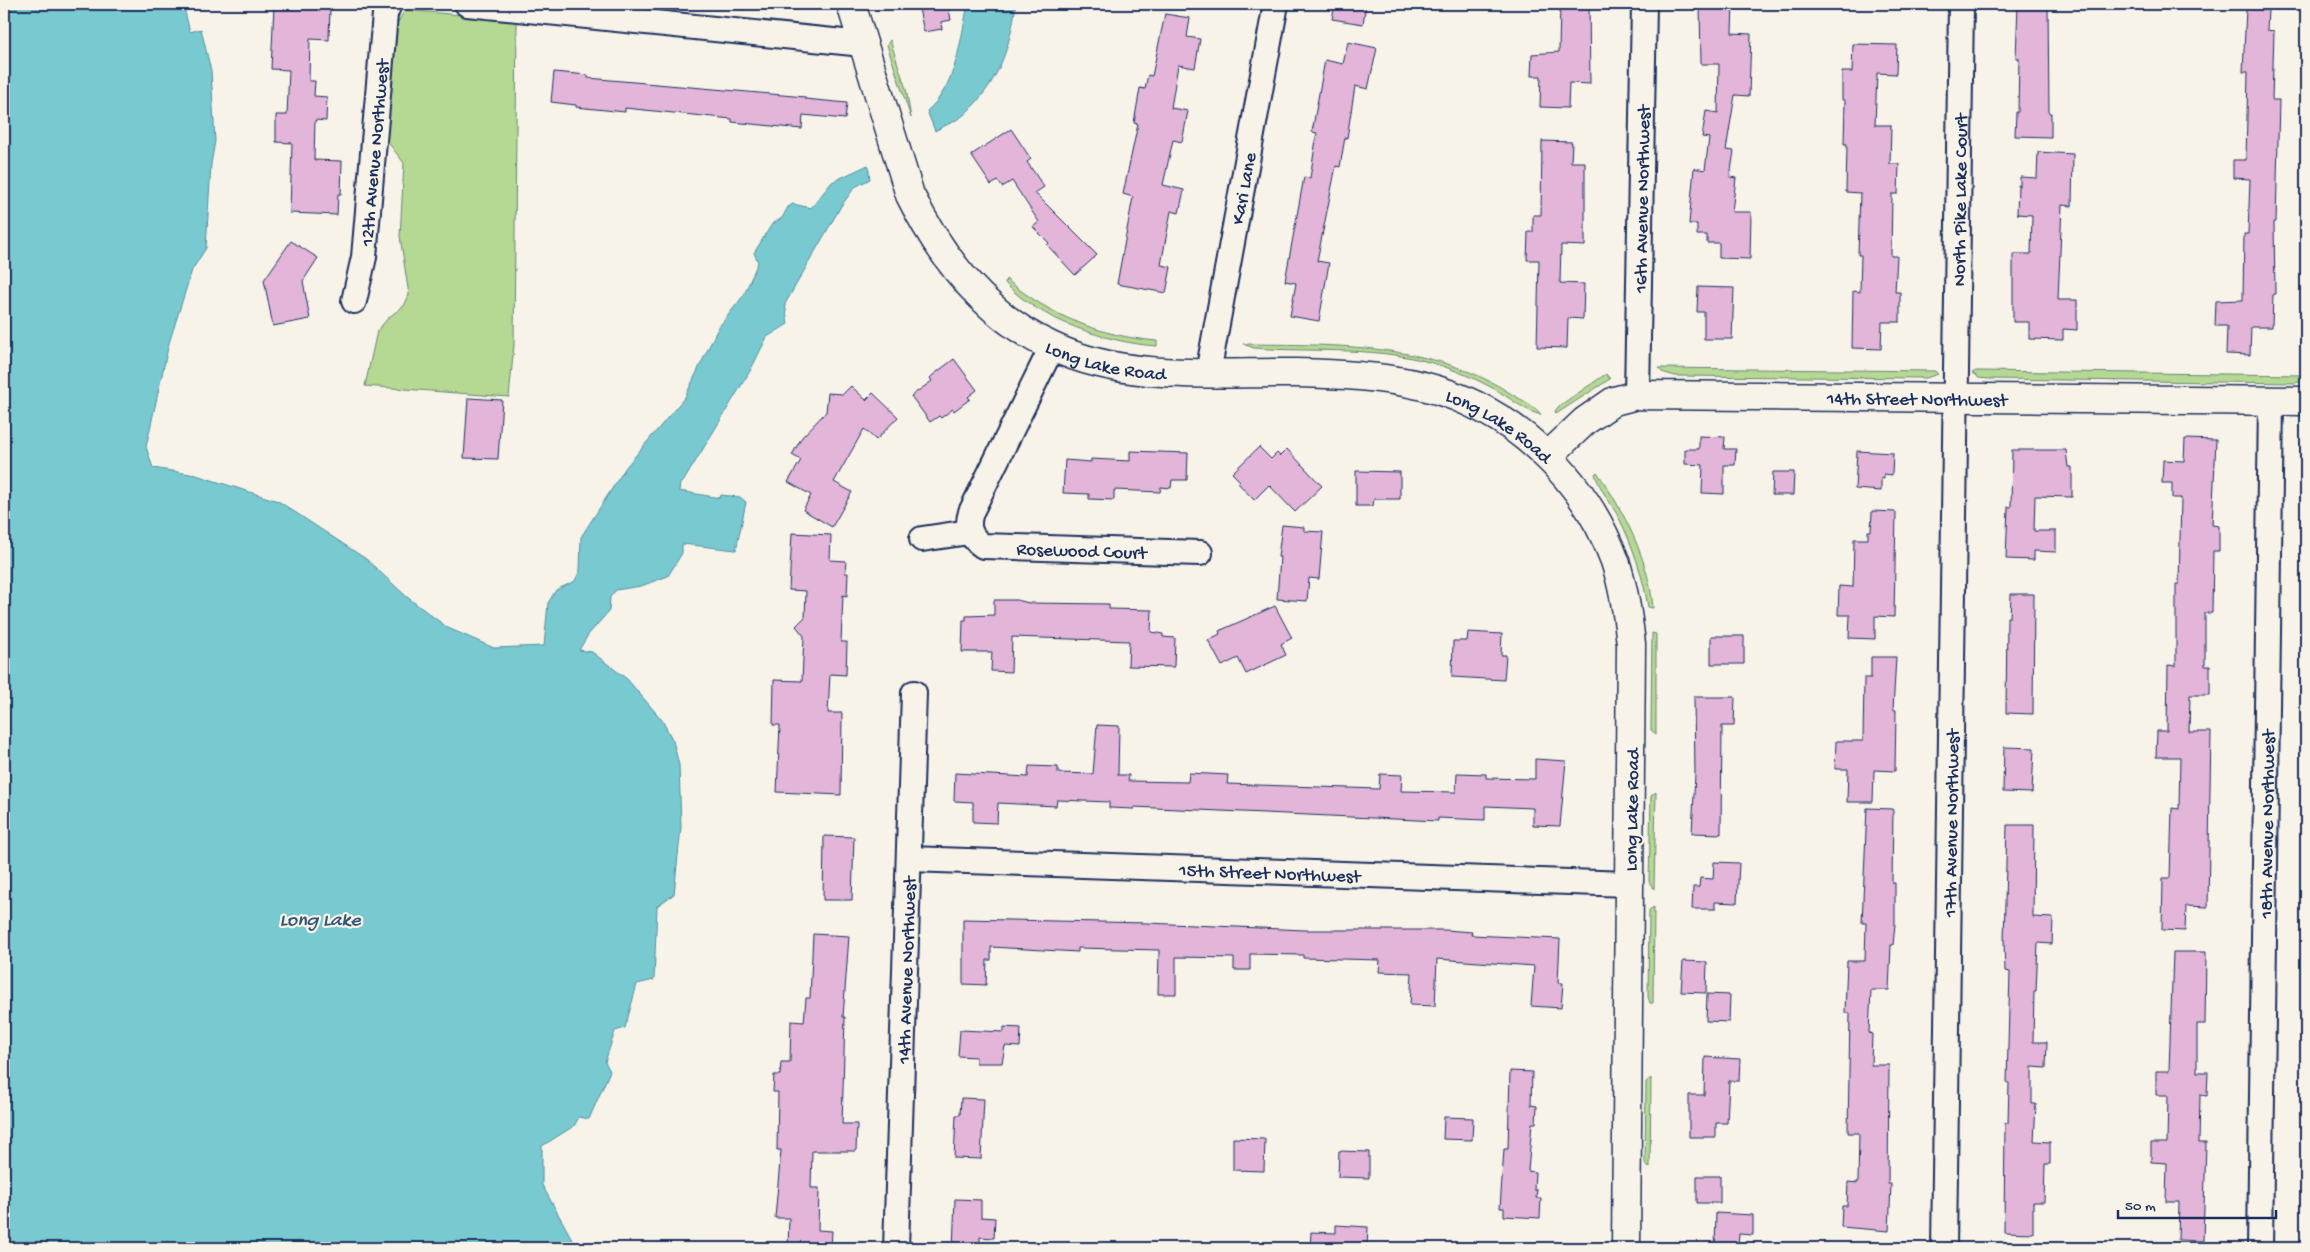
<svg xmlns="http://www.w3.org/2000/svg" width="2310" height="1252" font-family="'Gochi Hand',sans-serif">
<style>
.green{fill:#b5d893;stroke:#688478}
.water{fill:#79cad0;stroke:#538ca2}
.building{fill:#e2b5d9;stroke:#1b2f5e}
.lines{fill:none;stroke-linecap:round;stroke-linejoin:round}
.street-casing{stroke:#1b2f5e;stroke-width:28}
.secondary-casing{stroke:#1b2f5e;stroke-width:31}
.street{stroke:#f7f3e8;stroke-width:24}
.secondary{stroke:#f7f3e8;stroke-width:28}
.labels{text-anchor:middle;stroke-width:4.5;stroke-linejoin:round;paint-order:stroke}
.street-label{font-size:19px;fill:#1b2f5e;stroke:#f7f3e8}
.water-label{font-size:20px;font-style:italic;fill:#32567a;stroke:#f7f3e8}
</style>
<rect width="100%" height="100%" fill="#f7f3e8"/>
<filter id="ink" filterUnits="userSpaceOnUse"><feTurbulence type="fractalNoise" baseFrequency=".02" numOctaves="2"/><feDisplacementMap in="SourceGraphic" scale="10" xChannelSelector="R" yChannelSelector="G"/><feConvolveMatrix kernelMatrix="1 2 1 2 8 2 1 2 1" color-interpolation-filters="sRGB"/></filter>
<g filter="url(#ink)">
<path class="green" d="M583 4H658V12Z
M405 10 517 20 514 345 509 397 365 386 377 331 389 317 404 306 409 295 400 236 404 163 387 141 392 32Z
M890 40 906 89 911 118 887 45Z
M1006 279C1050 316 1100 336 1157 341V346C1108 343 1039 320 1005 283Z
M1243 344C1335 345 1433 342 1513 395 1522 400 1537 407 1541 415 1526 411 1514 401 1501 393 1483 382 1463 373 1442 366 1379 345 1318 353 1254 348Z
M1659 368 1935 371 1938 374 1926 378 1675 376 1662 372Z
M1976 371 2305 375 2306 379 2296 383 1988 379 1979 378 1972 373Z
M1606 374 1610 379 1556 414 1555 411 1559 406Z
M1597 472C1624 511 1649 560 1653 608L1648 607C1643 576 1633 546 1619 518 1611 503 1600 490 1595 474Z
M1652 633 1656 634V734L1651 730Z
M1656 792 1654 889 1649 882 1651 796Z
M1654 907 1653 1003H1650L1648 997 1649 910Z
M1651 1078 1650 1168 1646 1166 1645 1161 1646 1082Z"/>
<path class="water" d="M4 4H183L190 32 201 29 211 71 215 141 211 164 206 248 192 270 169 343 146 447 153 468 196 475 278 501 366 559 407 597 448 628 494 648 544 646 548 603 556 590 575 581 580 570 581 537 626 467 685 397 718 328 744 295 758 262 754 253 772 224 782 218 788 207 793 204 811 208 832 182 868 165 870 179 855 187 841 206 785 304 788 324 767 337 750 371 683 482 680 483 679 491 720 498 721 495 740 497 746 502 736 550 682 544V553L668 576 641 586 616 590 610 597 609 611 588 635 579 650 592 652 627 679 662 720 673 741 679 765 681 827 674 894 657 906 654 980 637 984 625 1028 615 1031 605 1062 610 1071 589 1119 579 1117 574 1126 542 1146V1185L577 1248H4Z
M968 4H1016C1010 46 1000 80 968 111 960 120 945 125 935 131L927 111C957 85 960 41 968 4Z"/>
<path class="building" d="M918 4H948L951 20 941 22 942 29 924 32Z
M1335 4H1366L1363 24 1332 19Z
M1560 4H1589L1590 84 1569 83 1568 108 1540 107 1541 76H1531L1532 54 1559 52Z
M1700 4H1733L1732 33 1751 34 1749 96 1735 95 1726 150 1734 151 1730 177 1736 178 1732 212H1751L1750 259 1719 258V243H1707V235H1697V224H1689L1694 168 1705 170 1709 138 1702 137 1706 111 1718 113 1719 64H1701Z
M2018 4 2048 5 2049 113H2051V137L2015 136 2016 112H2018L2019 58H2016Z
M274 5 330 7 329 40 310 39 309 81H315L314 96 327 97 326 121 315 120 314 160 342 161 341 194H338L337 215 290 213 292 143 276 142V115H287L289 70 271 69Z
M2246 9 2268 10 2267 30 2274 31 2272 100H2279L2276 222H2274L2275 294H2273L2272 327H2251L2250 355 2226 354 2227 326H2215L2216 301 2243 300 2244 234H2248L2250 179 2233 178V160H2246L2248 72H2243Z
M1165 14 1190 18 1187 37 1200 39 1195 68 1178 65 1171 108 1188 111 1182 142 1173 140 1163 185 1184 190 1179 213 1171 211 1161 265 1171 267 1166 293 1117 284 1133 197 1123 194 1138 124 1134 123 1140 88 1145 89 1148 75 1152 76Z
M1348 42 1377 48 1368 89 1355 86 1347 138 1345 137 1340 167 1336 166 1317 261 1329 263 1319 321 1290 316 1296 283 1285 281 1304 177 1310 178 1317 133 1312 132 1325 60 1343 64Z
M1853 44 1897 45 1896 74 1877 73 1875 125H1891L1890 164H1899L1898 194H1892L1891 256H1897L1895 292H1900V322H1882L1881 349 1852 348 1853 291 1860 292 1861 255H1858L1860 193 1846 192 1847 144H1844L1845 100H1842V72H1852Z
M554 72 588 75V78L805 97V99L847 103 845 119 803 115 802 129 732 122V119L625 108V112L576 107V105L551 102Z
M1011 129 1031 159 1027 162 1044 187 1035 193 1097 255 1075 275 1047 245 1049 243 1033 227 1039 222 1012 181 1002 187 998 181 991 185 971 155Z
M1542 141 1572 142 1571 162H1585V246L1561 245 1560 283 1584 284 1583 319 1568 318 1567 348 1537 347 1539 260H1527L1528 232H1533V215H1541Z
M2038 152 2073 154 2072 206 2062 205 2058 300H2077V330L2063 329V340L2029 339V322H2013V254H2031L2032 215 2017 214 2018 185 2020 186V177L2037 178Z
M291 241 318 258 303 281 310 319 273 326 264 280Z
M1698 287 1734 288 1732 339H1704V312H1697Z
M954 359 977 390 968 397 970 399 954 411 953 409 941 418 939 416 930 422 911 396 932 381 930 378 933 375Z
M851 386 866 400 873 393 898 417 876 440 864 429 834 482 852 492 832 527 803 510 811 495 788 482 801 460 792 455 802 437 826 412 828 393 843 394Z
M468 398 502 400 498 459 464 458Z
M1699 436 1725 437 1724 449H1736L1735 465H1724V494L1702 493 1703 465 1685 464V449H1699Z
M2185 439 2216 440 2212 525 2219 526V551H2213L2212 613H2205V666H2210V695H2190L2189 732H2211L2208 907 2186 906 2185 931 2162 930 2163 878H2170L2172 808 2179 809 2180 757H2156L2157 731H2167L2168 665 2176 666V584H2179L2181 498H2172V483H2162L2163 460 2184 461Z
M1259 447 1271 459 1277 453 1280 456 1287 449 1322 486 1295 512 1269 485 1254 500 1238 483 1240 481 1232 473Z
M2012 450H2066L2068 467H2072V497L2035 496 2034 531H2056V552L2034 551V560L2006 559 2008 507H2011Z
M1130 451 1188 453 1187 480H1172L1171 488 1161 487 1160 492 1114 490V500L1089 499V494L1063 493 1065 460 1091 462V459L1130 461Z
M1857 451 1893 453 1892 475 1884 474V479L1881 478V491L1855 489Z
M1356 471 1400 472V499H1374L1373 506H1356Z
M1773 472H1794L1793 495H1772Z
M1872 511 1896 512 1894 617 1875 616V639L1849 638 1850 615H1838L1839 586 1853 587 1854 539H1868V531H1871Z
M1282 525 1304 527V531L1323 532 1319 579 1309 578 1307 601 1277 599 1280 557H1278Z
M792 533 831 535 830 560 846 561 845 573H848L847 596 843 595 841 642H847L846 675 830 674 828 713H842L841 795 777 792 780 725H773L774 680 802 681 804 636 796 626 805 617 806 591 789 590Z
M2011 594H2034L2033 714 2006 713 2007 617H2010Z
M994 600H1017L1029 603 1109 604V609L1152 610 1151 632 1163 634V637L1175 638 1174 667 1128 666 1129 641 1012 637 1011 672 991 671 992 652H962L963 620H966V616L994 615Z
M1275 606 1292 638 1281 644 1286 655 1246 674 1238 658 1222 666 1208 640 1220 634 1219 631Z
M1468 632 1502 634 1501 655H1506L1504 680 1452 677 1453 641H1467Z
M1711 636H1744V664H1711Z
M1871 657H1896L1893 710H1896L1895 771 1874 770 1873 802H1847L1848 769H1835L1836 741H1863L1864 678H1871Z
M1694 697H1735L1734 726H1722L1721 834 1692 833 1695 774Z
M1097 725 1119 726 1118 775H1129L1128 781 1188 782 1189 773 1228 775 1227 784 1379 789 1380 774 1402 775 1401 791 1456 792 1457 773 1486 774V778L1535 779V759L1566 761 1560 826 1533 825V808L1485 806V820L1438 818V821L1134 807V809L1109 808V802L1057 800 1056 806 998 803 997 823 973 822V802L954 801 955 773 1028 777 1029 766 1058 767V773L1093 774Z
M2004 747 2034 748 2032 793 2003 792Z
M1867 808 1893 809 1892 883H1895V924L1893 945H1891L1889 990H1871L1869 1033 1872 1034 1871 1065H1889L1888 1184H1891L1889 1231 1841 1227 1842 1206H1847L1848 1182 1858 1183 1859 1133H1848L1850 1013H1845L1847 961H1865L1866 923H1862Z
M2007 825H2034L2033 917 2053 918 2052 944 2038 943 2036 991H2034L2033 1042H2047L2046 1068 2032 1067V1104H2036L2034 1141 2050 1142V1164H2045L2044 1202H2033V1233L2004 1232 2005 1123H2008L2009 1083H2007L2010 972 2005 971 2004 942Z
M824 836 854 837 852 900H823Z
M1714 862 1739 863 1737 903 1715 902V909H1692L1693 887H1699L1700 878 1713 879Z
M963 919 1148 923 1304 930H1445L1472 932 1471 935 1560 939 1558 983H1563L1561 1008 1531 1006 1534 966 1437 959 1435 1006 1410 1005 1412 973 1379 972 1380 960 1303 958V955L1250 954V970H1234V958L1176 957V994H1158L1159 950 1078 948V952L991 947V960H987L986 985 963 984Z
M813 934 849 936 843 1017H845L842 1124H857L856 1151H812L811 1188H819L818 1230 832 1231 831 1248H788L789 1218H775L781 1150H777L778 1092H773L774 1075H780L781 1062H790L791 1021 804 1022 806 998H810Z
M2173 952H2206L2205 1024H2197V1072H2208L2207 1096 2200 1095 2199 1143H2206L2203 1241 2178 1240 2179 1202H2166L2167 1163 2151 1162V1143H2167L2168 1095H2156V1071H2169Z
M1683 961 1707 962 1706 993 1681 992Z
M1707 994 1730 995 1729 1022 1706 1021Z
M1004 1027 1021 1028 1020 1047 1005 1046 1002 1063H976V1057L958 1056 960 1030 1004 1032Z
M1705 1057 1740 1059 1739 1081H1729L1727 1123H1716V1137H1689V1095H1704Z
M1510 1071 1532 1072 1531 1105 1537 1106 1536 1123H1532L1528 1171 1535 1172 1534 1190H1537L1536 1198H1541L1540 1218 1504 1216V1208H1500L1504 1149H1508Z
M961 1098 984 1099 981 1159 954 1158 956 1115H960Z
M1444 1117 1473 1118 1472 1140 1443 1139Z
M1233 1138 1265 1139 1264 1171 1233 1170Z
M1339 1151 1369 1152V1178L1338 1177Z
M1697 1176H1720V1203H1697Z
M955 1199 981 1200V1217L995 1218 994 1238 980 1237V1248H953Z
M1716 1213 1753 1215V1235L1739 1234 1738 1248H1715Z
M1336 1225 1368 1227 1367 1248H1310L1311 1232 1336 1233Z"/>
<g class="lines">
<defs>
<g id="street">
<path d="M467 4 863 44"/>
<path id="s1" d="M354 301 364 257 385 14 389 4"/>
<path id="s2" d="M1052 347 971 512C966 528 970 537 983 546L1200 553"/>
<path id="s3" d="M1208 373 1276 4"/>
<path id="s4" d="M1637 395 1644 4"/>
<path d="M922 539 969 532"/>
<path id="s5" d="M910 859 1629 884"/>
<path id="s6" d="M896 1248 914 693"/>
<path id="s7" d="M1944 1248 1961 4"/>
<path id="s8" d="M2260 1248 2271 401"/>
</g>
<g id="secondary">
<path id="s9" d="M851 4 910 195C942 259 986 317 1053 347 1127 382 1217 372 1296 373 1338 374 1382 376 1423 386 1511 408 1584 476 1615 561 1624 588 1628 616 1631 644L1626 1248"/>
<path id="s10" d="M1548 456 1585 421 1614 401 1637 395 2306 401"/>
</g>
</defs>
<use href="#street" class="street-casing"/>
<use href="#secondary" class="secondary-casing"/>
<use href="#street" class="street"/>
<use href="#secondary" class="secondary"/>
</g>
</g>
<g class="labels">
<g class="street-label">
<text dy="7" stroke="none"><textPath href="#s1" startOffset="150">12th Avenue Northwest</textPath></text>
<text dy="7" stroke="none"><textPath href="#s3" startOffset="188">Kari Lane</textPath></text>
<text dy="7" stroke="none"><textPath href="#s4" startOffset="196">16th Avenue Northwest</textPath></text>
<text dy="7" stroke="none"><textPath href="#s7" startOffset="1048">North Pike Lake Court</textPath></text>
<text dy="7" stroke="none"><textPath href="#s9" startOffset="468">Long Lake Road</textPath></text>
<text dy="7" stroke="none"><textPath href="#s10" startOffset="390">14th Street Northwest</textPath></text>
<text dy="7" stroke="none"><textPath href="#s9" startOffset="874">Long Lake Road</textPath></text>
<text dy="7" stroke="none"><textPath href="#s2" startOffset="322">Rosewood Court</textPath></text>
<text transform="translate(1630 810) rotate(-89)" y="7">Long Lake Road</text>
<text dy="7" stroke="none"><textPath href="#s7" startOffset="425">17th Avenue Northwest</textPath></text>
<text dy="7" stroke="none"><textPath href="#s8" startOffset="424">18th Avenue Northwest</textPath></text>
<text dy="7" stroke="none"><textPath href="#s5" startOffset="360">15th Street Northwest</textPath></text>
<text dy="7" stroke="none"><textPath href="#s6" startOffset="278">14th Avenue Northwest</textPath></text>
</g>
<g class="water-label">
<text x="320" y="925">Long Lake</text>
</g>
</g>
<rect width="2310" height="1252" fill="none" stroke="#f7f3e8" stroke-width="20"/>
<rect x="10" y="10" width="2290" height="1232" fill="none" stroke="#1b2f5e" stroke-width="2" filter="url(#ink)"/>
<path d="M2118 1210v8h158v-8" fill="none" stroke="#1b2f5e" stroke-width="2.5"/>
<text x="2125" y="1210" font-size="15" fill="#1b2f5e" stroke="#f7f3e8" stroke-width="4" paint-order="stroke">50 m</text>
</svg>
